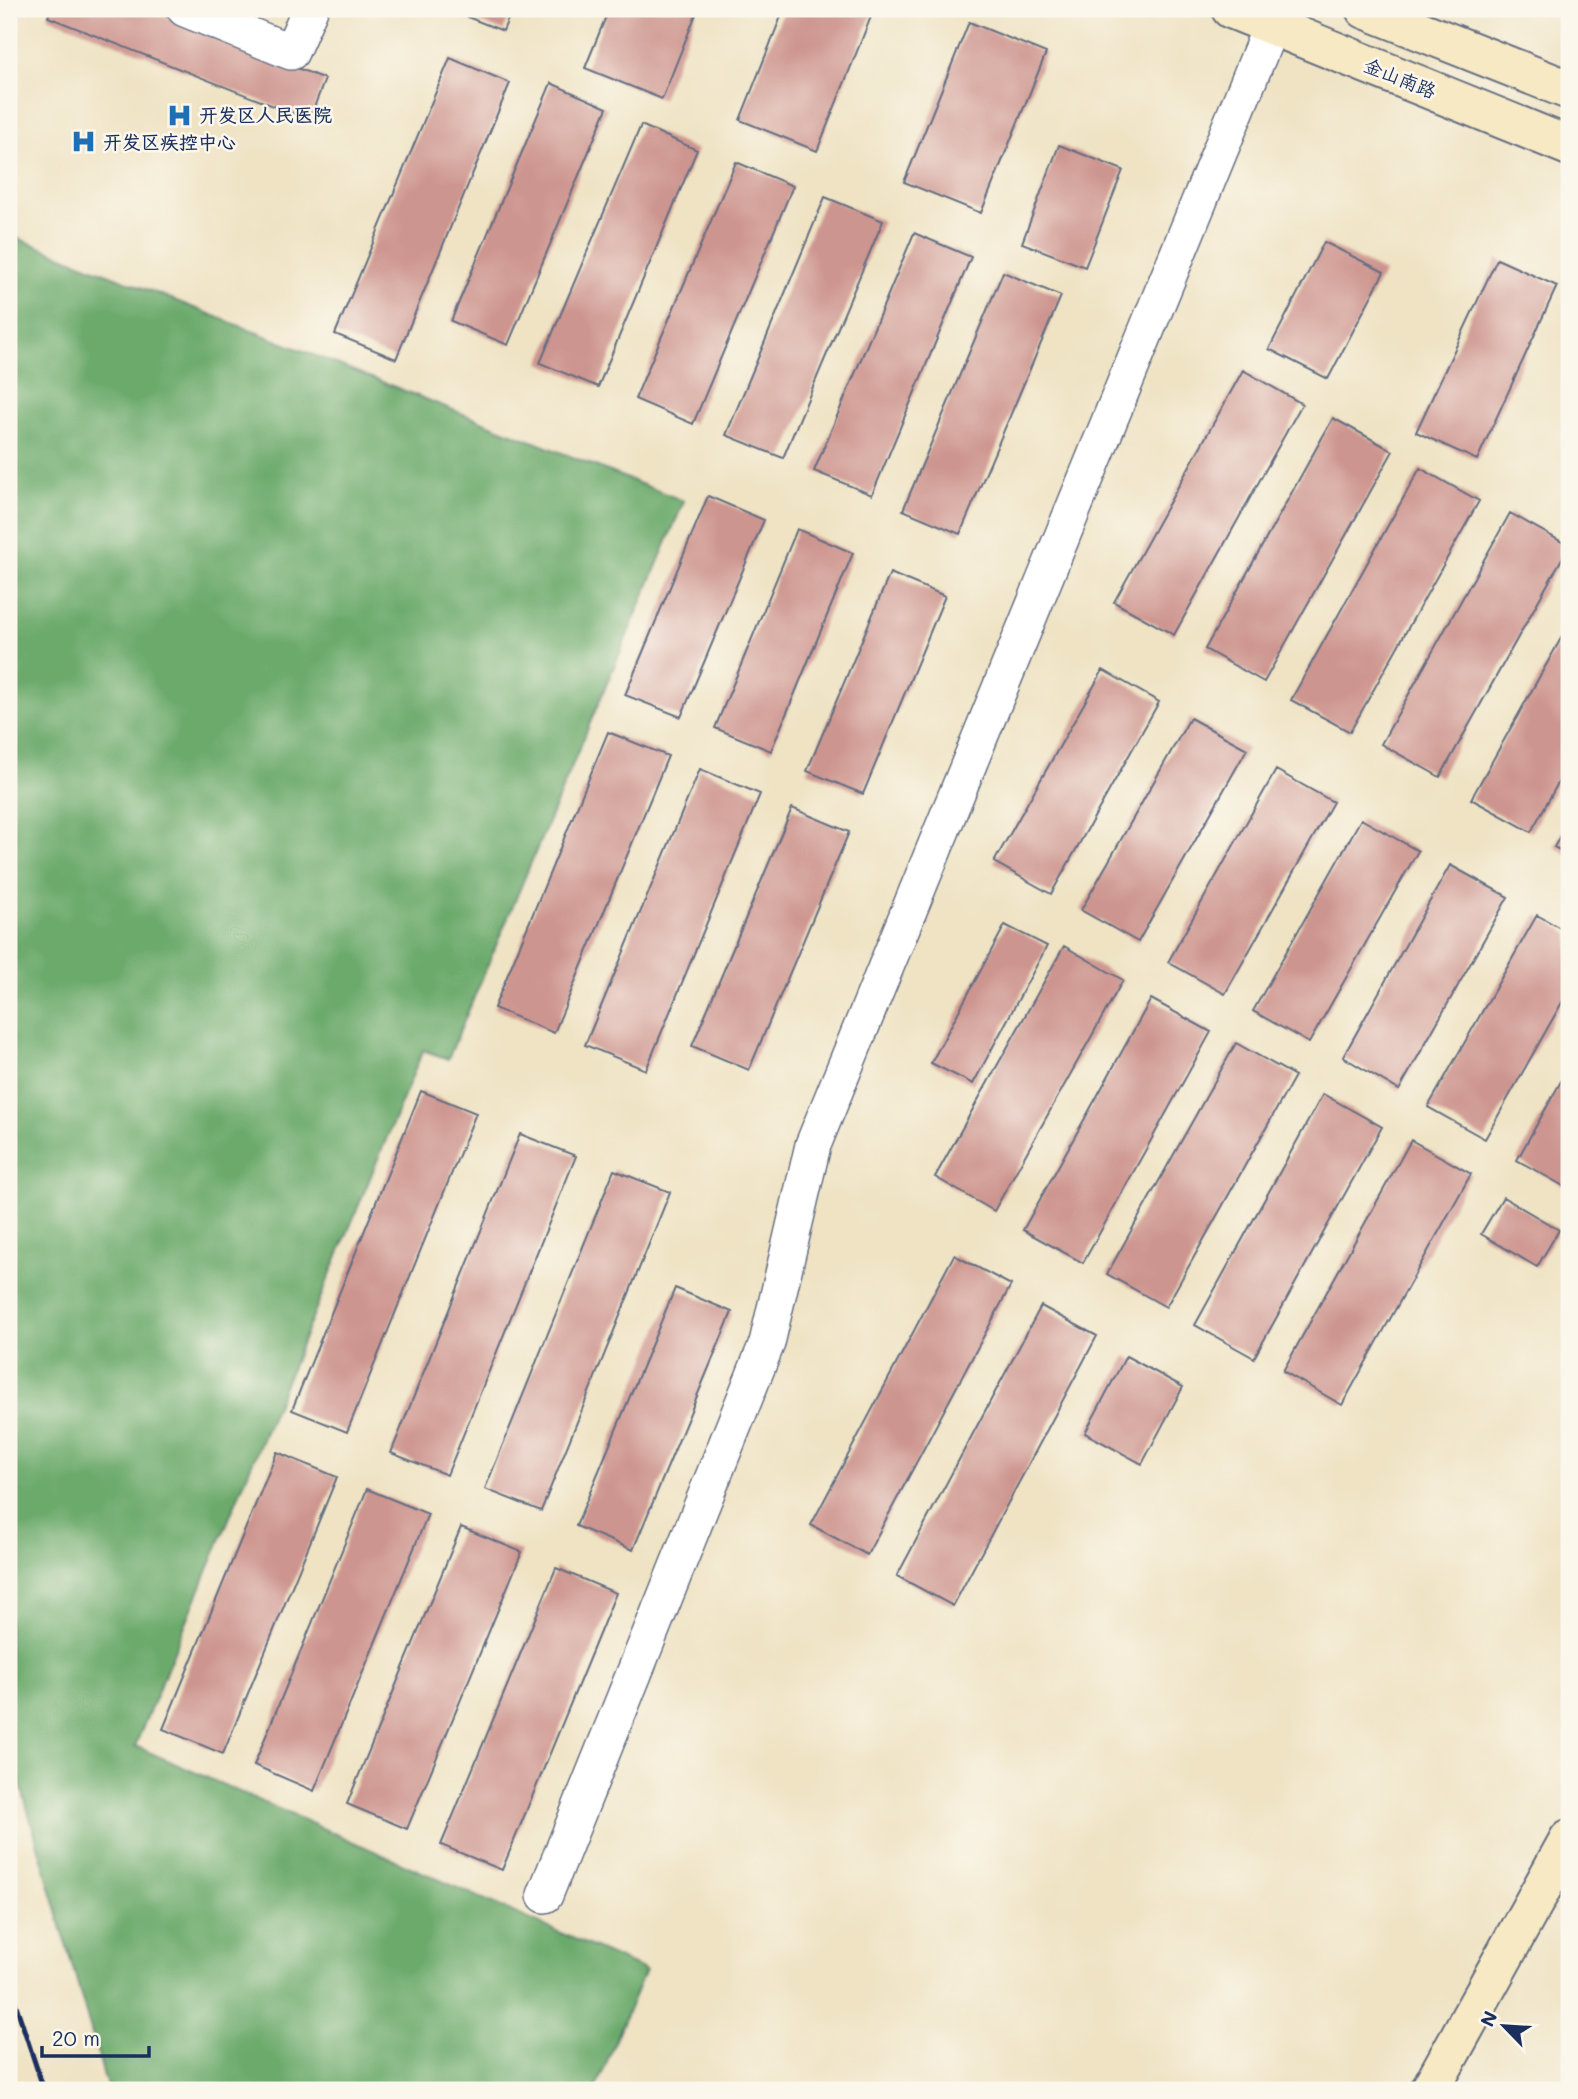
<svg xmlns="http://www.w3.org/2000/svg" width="1578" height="2099" font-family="Mali,'LXGW WenKai TC',sans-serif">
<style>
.forest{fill:#6caa6c;stroke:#446c65;stroke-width:2}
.building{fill:#cd958f}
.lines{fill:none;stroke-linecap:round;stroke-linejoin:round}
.street-casing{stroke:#656e82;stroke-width:38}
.secondary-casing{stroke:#656e82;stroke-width:42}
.street{stroke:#fff;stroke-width:35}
.secondary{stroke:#f7e9c3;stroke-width:38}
.rail{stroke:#1b2f5e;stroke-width:5}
.labels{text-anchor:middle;stroke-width:5;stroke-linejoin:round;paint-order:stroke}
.street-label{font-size:19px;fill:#1b2f5e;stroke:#fbf7ec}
.poi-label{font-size:19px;font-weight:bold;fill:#1b2f5e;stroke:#fbf7ec;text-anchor:start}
</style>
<rect width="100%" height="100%" fill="#fbf7ec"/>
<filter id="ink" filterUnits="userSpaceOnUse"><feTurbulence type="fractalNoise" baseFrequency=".0143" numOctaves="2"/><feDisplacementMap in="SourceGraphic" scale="14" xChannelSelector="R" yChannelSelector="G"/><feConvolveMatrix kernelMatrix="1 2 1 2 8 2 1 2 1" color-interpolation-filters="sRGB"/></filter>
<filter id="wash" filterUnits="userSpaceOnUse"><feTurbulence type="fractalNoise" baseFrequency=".00686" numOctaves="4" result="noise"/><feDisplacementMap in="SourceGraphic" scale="28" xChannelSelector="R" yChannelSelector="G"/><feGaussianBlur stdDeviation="1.57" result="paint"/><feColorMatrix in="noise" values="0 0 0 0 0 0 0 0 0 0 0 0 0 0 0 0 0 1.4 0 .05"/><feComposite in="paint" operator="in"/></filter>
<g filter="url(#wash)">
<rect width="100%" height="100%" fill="#efe3c4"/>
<path class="forest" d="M9 235 684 501 448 1059 423 1050 135 1746 645 1970 595 2090H108L9 1744Z"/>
<g id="blocks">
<path class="building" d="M51 9H147L325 79 309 120 48 17Z
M447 9H512L503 31Z
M609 9H698L662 99 585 68Z
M784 9H874L817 151 740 120Z
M969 22 1046 53 981 213 904 182Z
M450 58 510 83 396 359 335 334Z
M551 83 607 108 508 345 451 321Z
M641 125 697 150 598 387 540 363Z
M1059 145 1123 170 1085 267 1022 243Z
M736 162 793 186 693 424 635 399Z
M825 197 883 221 783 458 726 435Z
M914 233 971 257 872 495 814 471Z
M1324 242 1384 272 1328 379 1269 349Z
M1497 259 1557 286 1477 460 1416 432Z
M1003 272 1061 296 960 534 903 510Z
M1243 370 1302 404 1174 635 1114 602Z
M1333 418 1393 451 1264 682 1205 649Z
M1420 468 1479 501 1350 732 1291 700Z
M708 496 764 520 681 717 625 695Z
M1510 513 1569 546 1440 777 1381 744Z
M797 529 853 553 771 751 715 728Z
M890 573 945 596 863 794 807 771Z
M1569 624V763L1531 832 1471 799Z
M1103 670 1159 702 1051 894 994 862Z
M1190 718 1247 749 1138 942 1081 910Z
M608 732 668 756 554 1033 494 1008Z
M700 769 760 794 646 1070 585 1045Z
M1276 770 1333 802 1225 994 1168 962Z
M792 808 849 832 749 1070 692 1046Z
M1361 819 1418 851 1309 1043 1253 1011Z
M1569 820V855L1554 847Z
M1450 865 1508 897 1399 1090 1343 1057Z
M1537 915 1569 933V990L1485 1139 1428 1107Z
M1005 925 1047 946 973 1084 931 1063Z
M1064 946 1123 980 994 1211 935 1177Z
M1151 999 1211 1032 1083 1263 1023 1230Z
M1236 1043 1295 1076 1166 1307 1107 1274Z
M1569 1067V1189L1517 1160Z
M421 1091 476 1113 347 1432 292 1410Z
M1323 1094 1382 1127 1254 1358 1195 1325Z
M520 1134 576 1156 447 1475 391 1453Z
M1411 1140 1471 1174 1342 1405 1283 1371Z
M614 1170 670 1192 541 1511 485 1489Z
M1503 1197 1559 1230 1537 1267 1481 1234Z
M954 1255 1011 1285 867 1555 811 1525Z
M675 1288 732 1312 633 1550 576 1526Z
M1041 1306 1097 1336 953 1606 897 1576Z
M1126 1356 1183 1387 1142 1464 1085 1433Z
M277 1452 337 1477 223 1754 163 1729Z
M367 1489 428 1514 314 1791 254 1765Z
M461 1527 522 1552 407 1829 347 1804Z
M556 1568 616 1593 502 1870 441 1845Z"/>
</g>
</g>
<g filter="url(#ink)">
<use href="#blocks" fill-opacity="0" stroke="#656e82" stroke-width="2"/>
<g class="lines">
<defs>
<path id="street" d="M185 9 291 52 310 9
M545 1895 767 1343 813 1145 1271 26"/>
<path id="secondary" d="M1231 9 1569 146
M1365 9 1569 90
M1430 2090 1569 1839"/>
</defs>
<use href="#street" class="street-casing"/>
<use href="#secondary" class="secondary-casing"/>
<use href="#street" class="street"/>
<use href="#secondary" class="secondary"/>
<path class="rail" d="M9 1984 44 2090"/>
</g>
</g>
<defs>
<symbol id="hospital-bare" viewBox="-9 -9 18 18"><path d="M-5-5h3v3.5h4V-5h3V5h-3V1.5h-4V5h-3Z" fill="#1f6fb2" stroke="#fbf7ec" stroke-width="2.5" paint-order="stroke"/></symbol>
</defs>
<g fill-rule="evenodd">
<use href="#hospital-bare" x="162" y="98" width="35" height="35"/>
<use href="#hospital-bare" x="66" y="124" width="35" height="35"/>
</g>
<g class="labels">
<g class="street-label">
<text transform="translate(1400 78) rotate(22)" y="7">金山南路</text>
</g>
<g class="poi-label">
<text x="199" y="122">开发区人民医院</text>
<text x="103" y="149">开发区疾控中心</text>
</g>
</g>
<rect width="1578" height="2099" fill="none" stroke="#fbf7ec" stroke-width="35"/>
<g transform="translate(1504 2026) rotate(295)" stroke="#fbf7ec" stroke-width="5" paint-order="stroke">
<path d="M0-5L12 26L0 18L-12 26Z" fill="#1b2f5e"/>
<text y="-10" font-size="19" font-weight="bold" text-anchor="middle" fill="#1b2f5e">N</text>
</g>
<path d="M42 2046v10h107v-10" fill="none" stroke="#1b2f5e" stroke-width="3.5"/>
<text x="52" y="2046" font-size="21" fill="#1b2f5e" stroke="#fbf7ec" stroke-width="5" paint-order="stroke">20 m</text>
</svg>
